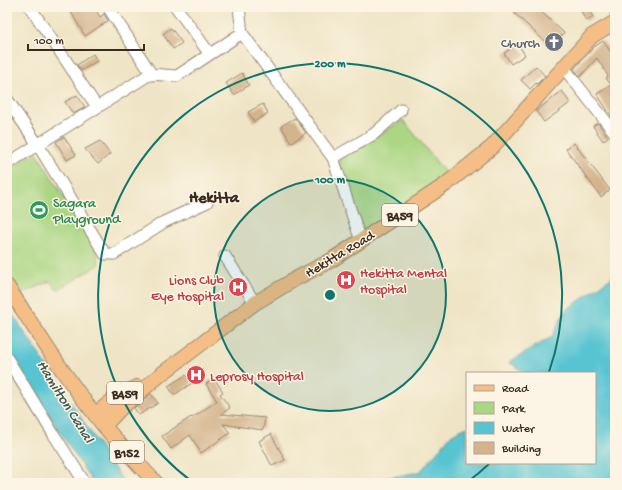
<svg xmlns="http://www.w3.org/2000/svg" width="622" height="490" font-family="'Gochi Hand',sans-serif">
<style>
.green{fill:#abd683;stroke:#738050}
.water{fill:#58c4d2;stroke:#4a7778}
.building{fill:#d4b48d}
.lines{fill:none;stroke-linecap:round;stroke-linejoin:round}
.minor-casing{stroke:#958772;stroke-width:13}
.major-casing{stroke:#958772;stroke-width:16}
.minor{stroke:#fff;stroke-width:11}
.major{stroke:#f6be87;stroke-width:14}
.ring{fill:none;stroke:#0f766e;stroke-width:2}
.labels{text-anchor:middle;stroke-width:3;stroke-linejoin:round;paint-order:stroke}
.shield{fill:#fcf5e5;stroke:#75675a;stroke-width:1}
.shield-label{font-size:13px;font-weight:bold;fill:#3b2a1e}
.worship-label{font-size:14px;fill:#5b616d;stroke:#fcf5e5;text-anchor:end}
.leisure-label{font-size:14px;fill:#27864d;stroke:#fcf5e5;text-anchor:start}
.street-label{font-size:14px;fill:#3b2a1e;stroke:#fcf5e5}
.health-label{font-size:14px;fill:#be3a42;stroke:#fcf5e5;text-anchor:start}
.water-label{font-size:15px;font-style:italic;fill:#445854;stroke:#fcf5e5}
.quarter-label{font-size:16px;font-weight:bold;fill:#3b2a1e;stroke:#fcf5e5}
.centre{fill:#0f766e;stroke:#fcf5e5;stroke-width:2}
.ring-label{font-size:12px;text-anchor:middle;font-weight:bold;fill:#0f766e;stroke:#fcf5e5;stroke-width:3;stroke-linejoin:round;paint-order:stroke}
</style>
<rect width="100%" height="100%" fill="#fcf5e5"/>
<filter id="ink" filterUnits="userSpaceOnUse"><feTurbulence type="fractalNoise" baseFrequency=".025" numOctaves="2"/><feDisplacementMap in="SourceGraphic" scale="8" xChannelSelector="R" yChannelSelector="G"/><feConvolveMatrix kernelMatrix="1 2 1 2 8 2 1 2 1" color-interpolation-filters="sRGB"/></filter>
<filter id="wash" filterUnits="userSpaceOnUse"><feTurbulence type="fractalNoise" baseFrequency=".012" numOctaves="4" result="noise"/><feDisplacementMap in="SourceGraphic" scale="16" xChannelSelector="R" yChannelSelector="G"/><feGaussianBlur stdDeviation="0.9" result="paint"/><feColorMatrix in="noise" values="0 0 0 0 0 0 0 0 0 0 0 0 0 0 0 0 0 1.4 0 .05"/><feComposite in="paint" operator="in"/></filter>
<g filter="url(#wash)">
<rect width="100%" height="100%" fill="#efe4c5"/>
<path class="green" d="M403 120 447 175 364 234 339 164V159Z
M36 152 97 251 99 265 57 290 50 281 20 295 7 276V169Z"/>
<path class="water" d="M615 275V474L606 481 605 483H371L379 479 420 472 452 434 467 427V463H595V373H525L509 362 552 337 565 311Z
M7 306 124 483H93L7 350Z"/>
<g id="blocks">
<path class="building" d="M68 7H94L100 17 104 14 108 21 85 36Z
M519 7H536L564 33 551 47 514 13Z
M579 7H587L593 17 586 21Z
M607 7H615V14L611 15Z
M171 28 182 43 173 49 163 34Z
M603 41 615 58V122L597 94 611 85 606 78 608 76 597 58 580 77 574 69 594 47Z
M518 44 525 55 511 64 504 53Z
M93 54 97 61 81 71 77 65Z
M536 66 545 76 537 84 536 83 530 89 521 80Z
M242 73 249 85 234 95 226 83Z
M562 91 570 103 544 122 536 111Z
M77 95 85 107 73 114 65 102Z
M263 104 268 113 254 122 248 112Z
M295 118 306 133 291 143 281 126Z
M598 123 608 137 603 141 593 126Z
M64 137 76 155 67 160 56 142Z
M100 141 110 154 98 164 85 149Z
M574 143 610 190 601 197 566 149Z
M186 375 192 383 174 395 168 386Z
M214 378 223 392 220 394 230 408 221 414 265 418 263 430 223 424 230 433 201 453 190 435 171 449 162 436 191 417 192 418 217 401 206 384Z
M151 394 158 403 139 415 134 408Z
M271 434 285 460 272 466 259 441Z"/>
</g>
</g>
<g filter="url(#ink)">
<use href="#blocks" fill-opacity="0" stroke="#958772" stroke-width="1"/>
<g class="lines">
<defs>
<path id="minor" d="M30 7 97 107
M108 7 152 75
M176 7 209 53
M242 33 333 158 361 241
M562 68 568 73 615 133
M7 99 38 145 105 254H114L164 222 207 202
M333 158 374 134 401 110
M7 164 150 74 177 76 242 33 239 7
M225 256 255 303
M7 358 54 435 85 483"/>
<path id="major" d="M7 286C36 330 64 376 97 417 115 441 136 461 156 483
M95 415 113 400 137 387
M104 426 121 408 159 376 255 303 297 278 330 261 445 185 492 147 592 36 615 22"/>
</defs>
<use href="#minor" class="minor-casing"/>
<use href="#major" class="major-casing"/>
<use href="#minor" class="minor"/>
<use href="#major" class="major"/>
</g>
</g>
<circle cx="330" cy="295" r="116" fill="#0f766e" fill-opacity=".12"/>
<g class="ring">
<circle cx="330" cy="295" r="116"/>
<path d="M490 463A232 232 0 0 1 466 483M194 483A232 232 0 1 1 549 372"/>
</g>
<defs>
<symbol id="church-disc" viewBox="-11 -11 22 22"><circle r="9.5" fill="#6b7280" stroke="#fcf5e5"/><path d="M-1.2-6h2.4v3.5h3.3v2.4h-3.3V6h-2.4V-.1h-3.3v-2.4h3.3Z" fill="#fff"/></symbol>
<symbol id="stadium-disc" viewBox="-11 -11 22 22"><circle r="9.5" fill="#2e9e5b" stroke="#fcf5e5"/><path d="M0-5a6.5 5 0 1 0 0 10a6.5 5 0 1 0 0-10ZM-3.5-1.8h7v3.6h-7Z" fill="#fff"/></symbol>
<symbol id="hospital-disc" viewBox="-11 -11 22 22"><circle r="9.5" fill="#e0444e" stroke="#fcf5e5"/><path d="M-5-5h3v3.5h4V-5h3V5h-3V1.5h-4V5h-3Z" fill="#fff"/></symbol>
</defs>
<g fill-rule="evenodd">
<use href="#church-disc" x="543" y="31" width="22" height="22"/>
<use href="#stadium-disc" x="28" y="199" width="22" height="22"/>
<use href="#hospital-disc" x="335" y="269" width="22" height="22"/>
<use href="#hospital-disc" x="227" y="276" width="22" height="22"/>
<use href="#hospital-disc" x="185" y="364" width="22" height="22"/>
</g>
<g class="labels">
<g class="shield">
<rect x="382" y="204" width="36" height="22" rx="3"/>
<rect x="107" y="382" width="36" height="22" rx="3"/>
<rect x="110" y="441" width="34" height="22" rx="3"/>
</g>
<g class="shield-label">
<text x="400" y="220">B459</text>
<text x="125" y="398">B459</text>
<text x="127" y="457">B152</text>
</g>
<g class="worship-label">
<text x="540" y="47">Church</text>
</g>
<g class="leisure-label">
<text x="53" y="207">Sagara<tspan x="53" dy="16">Playground</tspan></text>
</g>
<g class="street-label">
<text transform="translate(339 253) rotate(-31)" y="5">Hekitta Road</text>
</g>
<g class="health-label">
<text x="360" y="277">Hekitta Mental<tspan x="360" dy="16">Hospital</tspan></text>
<text x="224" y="284" text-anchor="end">Lions Club<tspan x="224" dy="16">Eye Hospital</tspan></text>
<text x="210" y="380">Leprosy Hospital</text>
</g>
<g class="water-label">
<text transform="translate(66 401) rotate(58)" y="5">Hamilton Canal</text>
</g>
<g class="quarter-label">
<text x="214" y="202">Hekitta</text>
</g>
</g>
<circle cx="330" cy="295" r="6" class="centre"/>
<g class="ring-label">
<text x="330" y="67">200 m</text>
<text x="330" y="183">100 m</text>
</g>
<rect width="622" height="490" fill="none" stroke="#fcf5e5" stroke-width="24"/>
<rect x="466" y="372" width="130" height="92" fill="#fcf5e5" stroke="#afa495"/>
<rect x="474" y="385" width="20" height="6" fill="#f6be87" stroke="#afa495"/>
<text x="502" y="392" font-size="12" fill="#3b2a1e">Road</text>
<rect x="474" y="402" width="20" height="12" fill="#abd683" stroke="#afa495"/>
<text x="502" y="412" font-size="12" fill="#3b2a1e">Park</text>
<rect x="474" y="422" width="20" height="12" fill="#58c4d2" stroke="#afa495"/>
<text x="502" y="432" font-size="12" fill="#3b2a1e">Water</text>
<rect x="474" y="442" width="20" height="12" fill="#d4b48d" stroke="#afa495"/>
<text x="502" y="452" font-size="12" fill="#3b2a1e">Building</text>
<path d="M28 44v6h116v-6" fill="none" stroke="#3b2a1e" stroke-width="2"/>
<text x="34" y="44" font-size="12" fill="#3b2a1e" stroke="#fcf5e5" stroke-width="3" paint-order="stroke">100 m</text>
</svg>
